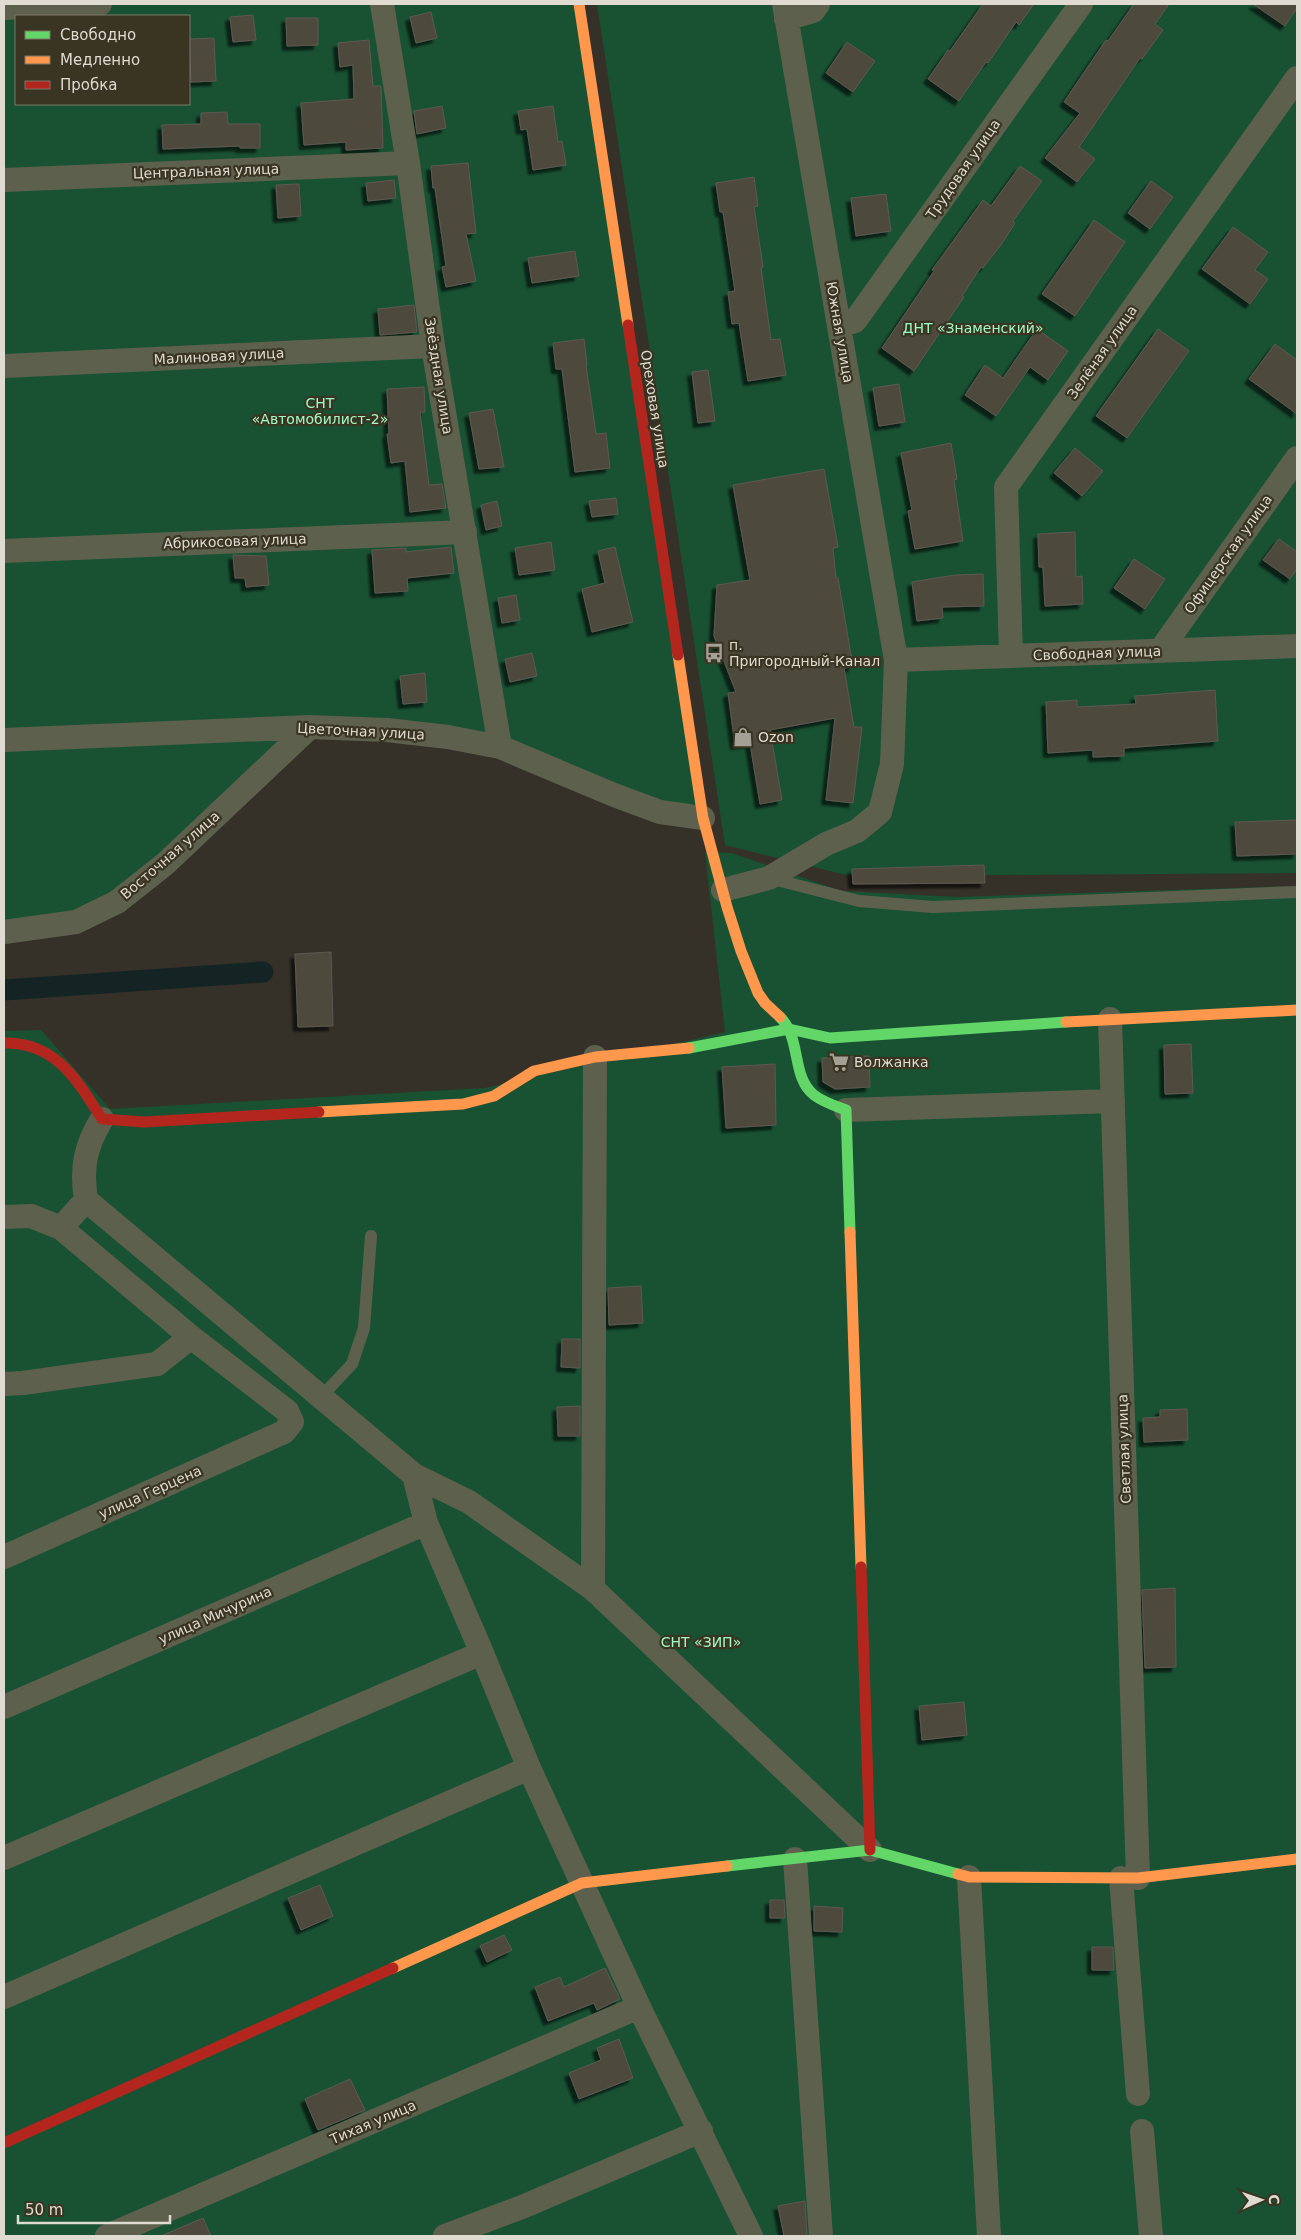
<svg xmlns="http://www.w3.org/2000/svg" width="1301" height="2240" font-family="'DejaVu Sans',sans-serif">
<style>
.green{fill:#185233;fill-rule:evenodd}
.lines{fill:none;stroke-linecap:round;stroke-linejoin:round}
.canal{stroke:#142425;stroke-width:21}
.building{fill:#4e493c;stroke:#5c5952;filter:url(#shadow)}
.lane{stroke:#5e604e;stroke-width:12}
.street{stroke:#5e604e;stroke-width:24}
.fast{stroke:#63d668;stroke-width:11}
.slow{stroke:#ff974d;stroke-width:11}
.jam{stroke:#b3261e;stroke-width:11}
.labels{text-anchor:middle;stroke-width:4.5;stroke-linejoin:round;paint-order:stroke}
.street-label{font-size:14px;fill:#dfdbd0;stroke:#3a3423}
.park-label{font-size:14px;fill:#9efcc3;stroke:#3a3423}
.poi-label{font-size:14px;fill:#dfdbd0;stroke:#3a3423;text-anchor:start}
</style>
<defs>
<filter id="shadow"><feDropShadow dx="-4.5" dy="4.5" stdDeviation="1" flood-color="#0009"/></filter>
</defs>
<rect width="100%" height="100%" fill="#353128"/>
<path class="green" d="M4 4H579L703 818 500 747 310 727 117 902 4 932ZM16 16H189V104H16Z
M597 4H1297V873L850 876 725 845Z
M705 852 732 853 841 891 957 897 1297 886V2236H4V1031L41 1030 110 1109 485 1088 725 1032Z"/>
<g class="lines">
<path class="canal" d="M4 990 263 972"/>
</g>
<path class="building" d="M983 4H1034L1019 25 1016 22 988 63 986 62 959 101 928 79 948 50 950 51Z
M1134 4H1169L1155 24 1163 30 1142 59 1140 58 1079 147 1095 159 1077 182 1045 158 1080 113 1064 102 1106 40 1108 41Z
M1253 4H1297V8L1285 26Z
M431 12 437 38 416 43 410 17Z
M253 15 256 40 233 42 230 17Z
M286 18H318V45L287 46Z
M214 38 216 81 191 82 189 39Z
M369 40 373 86H381L383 148 346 150V142L304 145 301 103 354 99 353 65 340 67 338 43Z
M847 42 875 61 853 92 826 73Z
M442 106 446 128 417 134 414 111Z
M553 106 558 142 562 141 566 165 533 170 527 129 521 130 518 111Z
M227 112 228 124H260V148H240V146L163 149 162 125 201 124V113Z
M468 163 476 233 466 234 476 281 446 287 442 267 446 266 435 188H433L431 166Z
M1020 166 1042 181 1013 221 1015 223 1001 245 983 268 981 267 962 296 964 297 914 371 882 348 934 271 932 270 983 200 991 206Z
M754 177 758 206 754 207 763 267 761 268 771 340 780 339 786 375 748 381 739 323 732 324 728 292 735 291 723 212H720L716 183Z
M394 180 396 198 368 201 366 183Z
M1151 181 1173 197 1150 229 1128 213Z
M299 184 301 216 278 218 276 185Z
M886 194 891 231 856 236 851 198Z
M1094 220 1125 242 1075 316 1042 294Z
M1233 227 1268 252 1255 270 1268 279 1250 304 1202 269Z
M575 251 579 276 532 283 528 258Z
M414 305 417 332 380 335 378 309Z
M1037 329 1068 351 1048 380 1030 367 996 416 965 395 985 365 1003 378Z
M1158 329 1189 351 1127 438 1096 416Z
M584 339 587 365H586L596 434 606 433 610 468 575 472 562 369H556L553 343Z
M1275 344 1297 360V414L1249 379Z
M708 370 715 421 698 423 692 372Z
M899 384 905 422 879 426 873 388Z
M424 387 425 412H420L429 485 442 484 446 508 410 512 405 461 391 463 387 434H389L387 389Z
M493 409 504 467 479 469 469 413Z
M951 443 957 479 954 480 963 541 915 549 908 511 912 510 901 453Z
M1075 448 1103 471 1082 496 1054 473Z
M824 469 838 547 833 548 836 578H838L853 667 844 668 854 727H862L853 803 826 800 835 718 770 730 782 800 760 804 750 743 735 745 728 693 736 692 714 636 717 585 750 580 733 485Z
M616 498 618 514 592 517 589 501Z
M497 501 502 526 486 530 481 505Z
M1075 532 1076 577 1082 576 1083 604 1045 606 1043 567H1039L1038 534Z
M1279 539 1297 552V569L1290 579 1263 560Z
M551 542 555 570 519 575 515 548Z
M451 547 454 573 407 578 408 591 375 593 372 550 406 548V552Z
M615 547 633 622 592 632 582 589 605 583 598 551Z
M233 555 266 556 269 585 246 587 245 578H235Z
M1134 559 1165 579 1145 609 1114 588Z
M983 574 984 606 942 607 943 618 917 621 912 582 955 575Z
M516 595 520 620 502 623 498 598Z
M532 653 537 676 510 682 505 659Z
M425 673 427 702 403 704 400 676Z
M1215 690 1218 741 1124 748V756L1093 757V750L1048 753 1046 702 1077 700V707L1136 704 1135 696Z
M1297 820V854L1237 856 1235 822Z
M984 865 985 883 853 884 852 869Z
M331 952 333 1026 298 1027 295 954Z
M1191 1044 1193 1093 1165 1094 1164 1045Z
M869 1056 870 1087 835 1089 823 1082 822 1058Z
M775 1064 776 1125 726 1128 722 1067Z
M641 1286 643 1323 609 1325 608 1288Z
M562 1339H580V1368L561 1367Z
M580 1406V1436H558L557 1407Z
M1187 1409 1188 1440 1144 1442 1143 1418 1160 1417V1410Z
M1175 1588 1176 1667 1145 1668 1142 1590Z
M964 1702 967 1735 922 1740 919 1706Z
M320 1885 333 1916 301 1930 288 1898Z
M770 1900H784L785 1918H770Z
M814 1906 843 1908 842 1932 814 1931Z
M504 1935 512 1950 487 1962 480 1946Z
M1092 1947H1113L1114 1970H1092Z
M605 1968 620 1999 597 2010 594 2003 548 2021 535 1987 560 1977 564 1987Z
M619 2039 633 2078 579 2099 569 2073 601 2060 597 2048Z
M350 2079 365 2110 318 2130 305 2099Z
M805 2201 807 2236H784L778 2206Z
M203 2218 211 2236H161Z"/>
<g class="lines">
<path class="lane" d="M769 878 859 901 933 907 1297 892
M321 1397 352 1364 364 1328 371 1236"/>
<path class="street" d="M382 4 408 163 433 346 500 747
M4 8 100 4
M786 19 813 11 818 4
M4 180 408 163
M839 326 855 321 1081 4
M4 366 433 346
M4 551 465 532
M1160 651 1297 458
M1011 656 1006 487 1297 78
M896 660 1297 646
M4 740 310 727 387 730 448 737 500 747 614 795 660 812 703 818
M723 890 769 878 826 844 857 831 880 812 892 764 896 660 784 4
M4 932 76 922 117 902 165 864 310 727
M1110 1019 1138 1878
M846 1110 1113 1101
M102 1119C85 1146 81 1169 86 1200L414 1475 426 1523 482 1653 529 1768 639 2007 751 2236
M4 1217 31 1216 61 1228 86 1200
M4 1384 23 1383 157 1364 191 1337
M414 1475 469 1502 593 1589 870 1850
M4 1557 284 1432 292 1422 287 1411 191 1337 61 1228
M593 1589 595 1057
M4 1707 426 1523
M4 1858 482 1653
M795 1859 821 2236
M969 1877 989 2236
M1121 1878 1138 2094
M4 1997 529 1768
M1142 2131 1151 2236
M107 2236 639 2007
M445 2236 522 2207 701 2131"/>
<path class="fast" d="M780 1017C802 1039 791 1077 814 1095 823 1102 835 1106 846 1110L850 1232
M689 1048 789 1029 830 1038 1066 1022
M727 1866 870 1850 958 1874"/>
<path class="slow" d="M579 4 628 325
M678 655 703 818 727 907 741 951 758 993 765 1003 780 1017
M1066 1022 1297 1010
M319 1112 463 1104 494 1096 534 1071 595 1057 689 1048
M850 1232 861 1567
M958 1874 969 1877 1138 1878 1297 1859
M393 1968 582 1883 727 1866"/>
<path class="jam" d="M628 325 678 655
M4 1043C56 1042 77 1080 102 1119L144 1122 319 1112
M861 1567 870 1850
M4 2143 393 1968"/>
</g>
<defs>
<symbol id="bus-bare" viewBox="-9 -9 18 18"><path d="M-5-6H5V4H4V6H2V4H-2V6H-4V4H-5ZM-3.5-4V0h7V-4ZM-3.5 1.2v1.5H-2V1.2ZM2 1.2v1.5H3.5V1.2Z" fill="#a4a095" stroke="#3a3423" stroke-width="2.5" paint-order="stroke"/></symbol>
<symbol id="shop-bare" viewBox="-9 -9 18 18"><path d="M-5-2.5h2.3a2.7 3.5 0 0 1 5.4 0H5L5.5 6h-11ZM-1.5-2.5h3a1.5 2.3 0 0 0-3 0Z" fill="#a4a095" stroke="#3a3423" stroke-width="2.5" paint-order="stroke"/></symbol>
<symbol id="supermarket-bare" viewBox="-9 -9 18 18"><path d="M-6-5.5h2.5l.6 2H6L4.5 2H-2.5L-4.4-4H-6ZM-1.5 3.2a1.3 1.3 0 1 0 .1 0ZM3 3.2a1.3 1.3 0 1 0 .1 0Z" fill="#a4a095" stroke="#3a3423" stroke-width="2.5" paint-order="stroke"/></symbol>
</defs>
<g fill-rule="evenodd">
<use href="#bus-bare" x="700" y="639" width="28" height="28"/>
<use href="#shop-bare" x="729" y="723" width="28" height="28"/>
<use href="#supermarket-bare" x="825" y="1048" width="28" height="28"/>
</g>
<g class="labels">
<g class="street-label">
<text transform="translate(963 169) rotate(-55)" y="5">Трудовая улица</text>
<text transform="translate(206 171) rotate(-2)" y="5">Центральная улица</text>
<text transform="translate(840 332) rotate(80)" y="5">Южная улица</text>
<text transform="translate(1102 352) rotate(-55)" y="5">Зелёная улица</text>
<text transform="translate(219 356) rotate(-3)" y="5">Малиновая улица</text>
<text transform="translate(439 376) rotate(81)" y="5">Звёздная улица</text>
<text transform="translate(655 409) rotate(81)" y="5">Ореховая улица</text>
<text transform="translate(235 541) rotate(-2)" y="5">Абрикосовая улица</text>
<text transform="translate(1228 554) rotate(-55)" y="5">Офицерская улица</text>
<text transform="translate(1097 653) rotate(-2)" y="5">Свободная улица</text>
<text transform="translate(361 731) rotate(3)" y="5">Цветочная улица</text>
<text transform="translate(170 855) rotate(-41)" y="5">Восточная улица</text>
<text transform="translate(1124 1449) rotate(-92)" y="5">Светлая улица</text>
<text transform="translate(150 1492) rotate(-24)" y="5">улица Герцена</text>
<text transform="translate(215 1615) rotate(-24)" y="5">улица Мичурина</text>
<text transform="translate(373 2122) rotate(-23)" y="5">Тихая улица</text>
</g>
<g class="park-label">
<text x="973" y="333">ДНТ «Знаменский»</text>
<text x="320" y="408">СНТ<tspan x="320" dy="16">«Автомобилист-2»</tspan></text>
<text x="701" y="1647">СНТ «ЗИП»</text>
</g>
<g class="poi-label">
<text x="729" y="650">п.<tspan x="729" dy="16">Пригородный-Канал</tspan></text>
<text x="758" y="742">Ozon</text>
<text x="854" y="1067">Волжанка</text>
</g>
</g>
<rect width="1301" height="2240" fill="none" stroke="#dfdbd0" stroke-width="10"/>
<rect x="15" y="15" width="175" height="90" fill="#3a3423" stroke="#7c7768"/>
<rect x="25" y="31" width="25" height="8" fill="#63d668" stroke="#7c7768"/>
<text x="60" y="40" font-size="15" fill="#dfdbd0">Свободно</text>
<rect x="25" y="56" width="25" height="8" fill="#ff974d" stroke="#7c7768"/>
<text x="60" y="65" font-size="15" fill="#dfdbd0">Медленно</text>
<rect x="25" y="81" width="25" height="8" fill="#b3261e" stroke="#7c7768"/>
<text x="60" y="90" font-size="15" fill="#dfdbd0">Пробка</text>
<g transform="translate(1261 2200) rotate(88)" stroke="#3a3423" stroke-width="4" paint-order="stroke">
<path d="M0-4L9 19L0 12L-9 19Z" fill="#dfdbd0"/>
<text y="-8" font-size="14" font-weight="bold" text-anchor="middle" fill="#dfdbd0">С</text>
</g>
<path d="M18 2215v8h152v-8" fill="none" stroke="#dfdbd0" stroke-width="2.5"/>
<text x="25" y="2215" font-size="15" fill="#dfdbd0" stroke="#3a3423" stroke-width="4" paint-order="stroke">50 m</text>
</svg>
